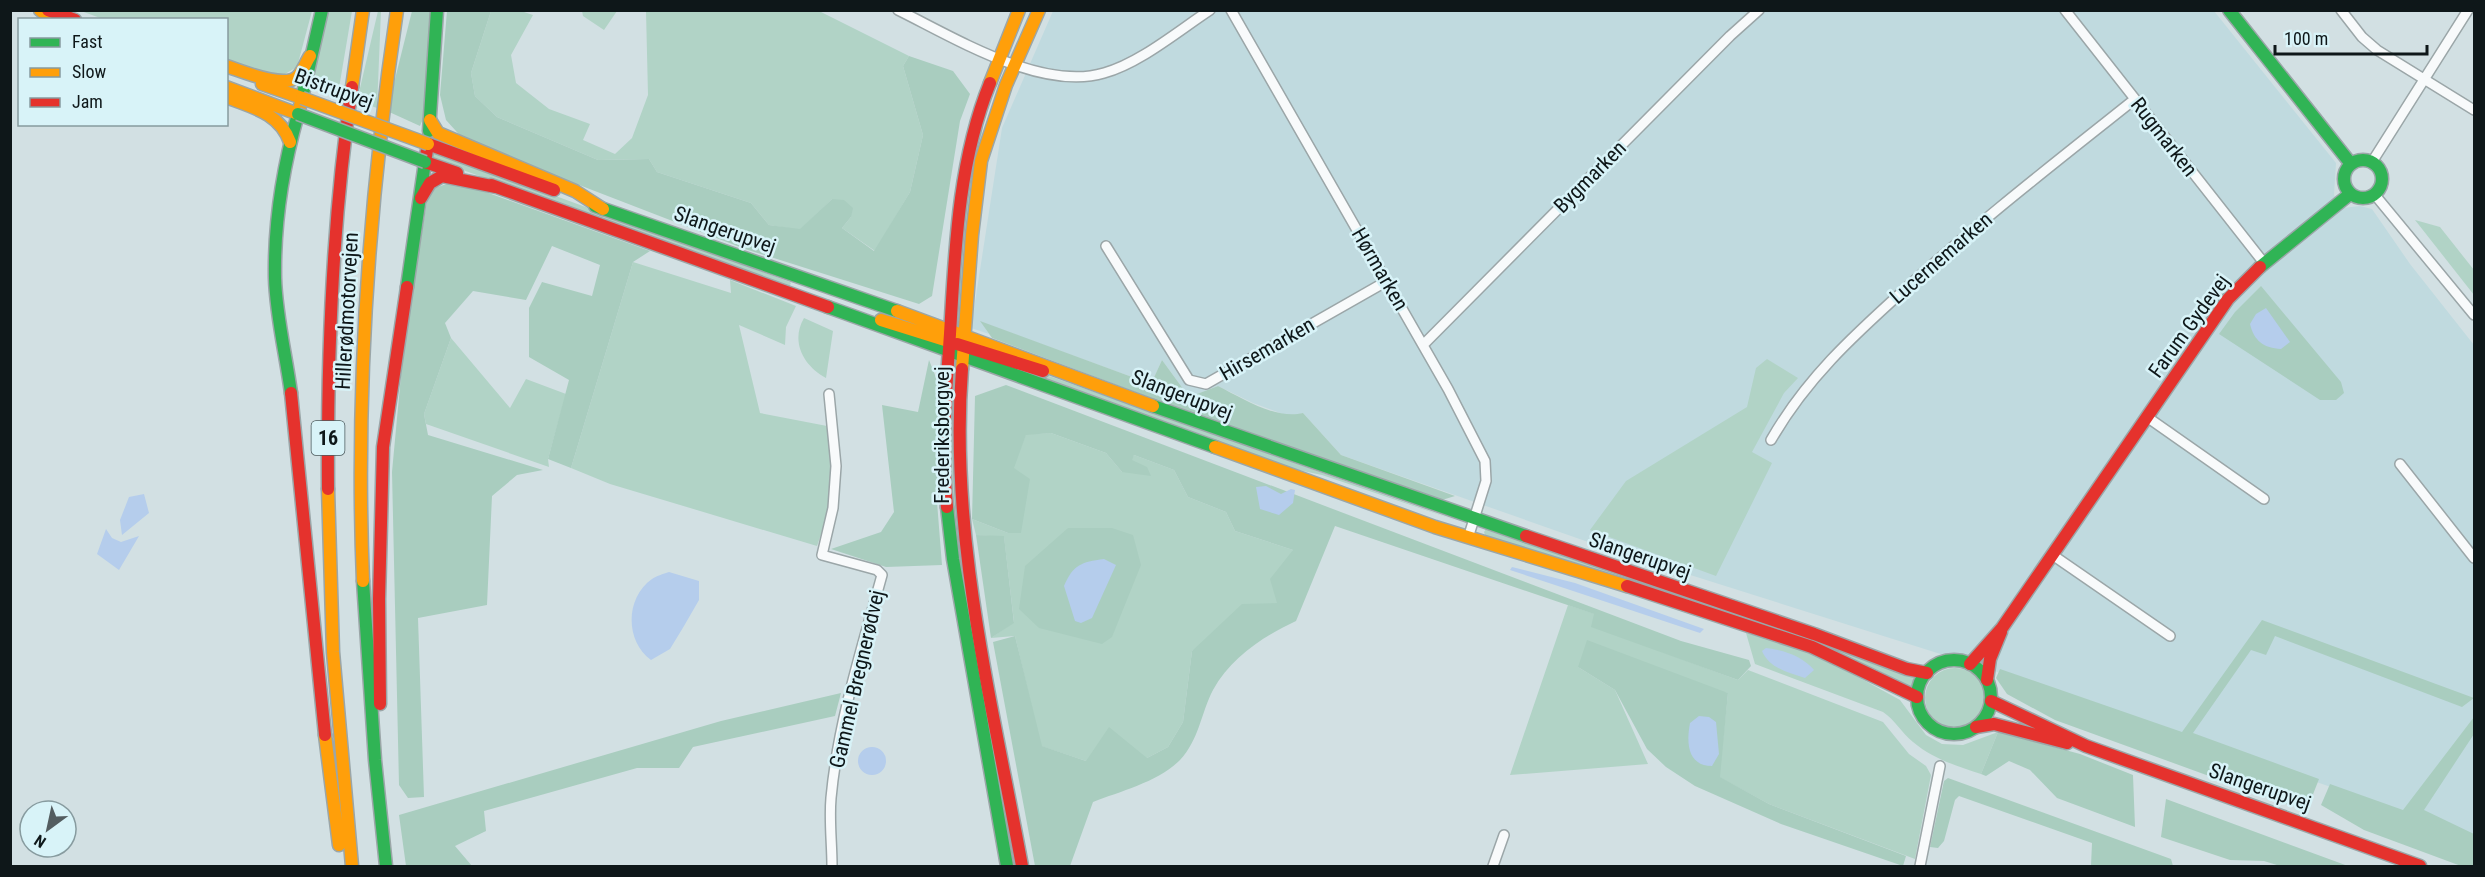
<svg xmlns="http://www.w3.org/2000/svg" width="2485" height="877" font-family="'Roboto Condensed',sans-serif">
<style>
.built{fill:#c0dadf}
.green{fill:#b1d3c6}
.forest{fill:#a9cdbf}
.water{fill:#b5cdec}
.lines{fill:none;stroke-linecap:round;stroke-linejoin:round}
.street-casing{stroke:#9ba6a8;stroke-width:12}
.fast-casing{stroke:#9ba6a8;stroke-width:15}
.slow-casing{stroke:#9ba6a8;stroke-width:15}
.jam-casing{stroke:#9ba6a8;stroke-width:15}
.street{stroke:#f8fafb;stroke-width:9}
.fast{stroke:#30b455;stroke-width:12}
.slow{stroke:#ff9f0a;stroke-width:12}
.jam{stroke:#e5322d;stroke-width:12}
.fast-bridge-casing{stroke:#9ba6a8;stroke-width:15;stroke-linecap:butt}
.slow-bridge-casing{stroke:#9ba6a8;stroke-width:15;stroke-linecap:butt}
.fast-bridge{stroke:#30b455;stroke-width:12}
.slow-bridge{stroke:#ff9f0a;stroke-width:12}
.labels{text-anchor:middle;stroke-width:5;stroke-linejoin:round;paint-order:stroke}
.shield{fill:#d8f3f8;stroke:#4b595c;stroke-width:1.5}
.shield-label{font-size:20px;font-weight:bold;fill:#0e1719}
.street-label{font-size:21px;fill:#0e1719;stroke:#d8f3f8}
</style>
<rect width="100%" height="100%" fill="#d2e0e3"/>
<path class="built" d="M1053 11H2214L2336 163 2334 195 2343 208 2360 206 2372 209 2410 264 2474 345V843L2416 817 2055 690 1611 550 1341 455 1303 413 1291 417 1253 403 1218 386 1189 397 1162 360 1151 384 981 322 989 334 971 328 1002 128Z"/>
<path class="green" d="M81 11H312L297 67 278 78 227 61 226 20 103 19Z
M329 11H352L338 94 309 86Z
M378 11H381L377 108 357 101Z
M491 11H521L533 15 511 55 516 83 549 109 590 124 583 140 615 154 632 138 648 95 646 11H819L909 56 903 66 923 135 910 192 875 251 842 228 851 217 832 199 800 230 769 225 751 203 657 172 649 159 598 160 497 117 475 96 471 73Z
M582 11V10L617 11 604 30 583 16Z
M994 83 996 84 983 125 960 320 958 319 965 188Z
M436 152 790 282 791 283 789 287 435 160 432 156Z
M2415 220 2440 227 2474 270V295Z
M633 262 731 293 730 280 796 306 786 327 785 345 739 325 760 413 827 426C834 476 834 498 817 546L610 484 571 468Z
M804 318 833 331 826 378C804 366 790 342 804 318Z
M451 338 510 408 526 379 566 394 548 459 549 467 426 424 424 414Z
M1767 359 1798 378 1784 393 1752 452 1772 463 1716 576 1590 530 1626 481 1747 407 1756 368Z
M995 363 1014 366 1052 377 1461 522 1322 475 1279 466 1188 431Z
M950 416 954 456 1019 866H1013L970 634 948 483Z
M1051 433 1106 453 1122 472 1134 455 1174 470 1188 497 1226 512 1235 531 1293 550 1277 604 1192 651 1183 722 1168 747 1147 758 1086 761 1041 746 1015 636 991 638 1014 622 1004 537 976 535 972 519 1008 533 1013 468 1026 434Z
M1486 529 1703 600 1912 677 1916 679 1913 688C1780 618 1630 580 1486 538L1484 532Z
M1568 605 1595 614 1592 626 1738 680 1748 670 1883 722 1909 754 1926 766 1931 775 1915 859 1769 804 1719 777 1728 693 1578 667 1615 690 1648 764 1510 775Z
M1746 633 1811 651 1900 700 1926 735 1942 744 1963 745 1998 732 1981 774C1957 766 1933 759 1913 742 1902 733 1895 720 1883 712L1755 664Z
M1925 698a30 30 0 1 1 60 0a30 30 0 1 1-60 0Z"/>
<path class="forest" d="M412 11H432L425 114 420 126 387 111Z
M447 11H491L471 73 475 96 497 117 598 160 649 159 657 172 751 203 769 225 800 229 832 199 844 200 853 208 851 217 842 228 874 251 910 192 923 135 903 66 909 56 953 71 970 94 960 121 932 296 919 304 745 249 465 141 446 120 440 95Z
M455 181 650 251 633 262 571 468 548 459 569 380 529 357V308L542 282 592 296 600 265 552 246 526 300 473 291 445 323 451 338 424 414 428 435 543 470 517 475 492 496 487 605 418 618 424 797 408 798 399 785 392 472 404 343 427 201 435 188Z
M2261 286 2341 382 2344 393 2336 400H2320L2219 334 2235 312Z
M980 321 1151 384 1162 360 1189 397 1218 386C1242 398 1276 420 1303 413L1341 455 1455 496 1442 500 1255 437 992 338Z
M929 360 937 380V502L942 565 886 567 831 549 881 532 894 512 882 405 918 412Z
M1006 385 1681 641 1749 660 1751 666 1738 680 1591 627 1594 614 1335 526 1296 621C1264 636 1231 657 1213 690 1201 713 1199 740 1180 760 1158 782 1121 791 1093 802L1070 866H1035L993 642 1015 636 1042 746 1086 761 1109 727 1147 758 1168 747 1183 722 1192 651 1242 604 1277 603 1270 579 1293 550 1235 531 1226 512 1188 497 1174 470 1134 455 1132 460 1147 467 1151 476 1122 472 1106 453 1051 433 1026 435 1014 468 1030 479 1021 533H1008L972 519 975 396Z
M1068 528H1112L1133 535 1141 565 1112 637 1102 644 1039 628 1019 609 1025 566Z
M976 535 1004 536 1014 623 991 638Z
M2262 620 2474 698 2462 707 2275 636 2266 655 2251 650 2193 733 2319 779 2310 802 2289 805 2055 720 2007 694 1996 678 2000 669 2182 732Z
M1587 640 1728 693 1720 777 1769 804 1906 856 1903 866 1781 824 1695 786 1666 767 1647 749 1615 690 1578 667Z
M841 693 835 716 693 747 679 768H637L484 811 486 831 455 846 472 866H406L399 815 721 721Z
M2474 717V734L2424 810 2474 834V866H2461L2364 830 2321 805 2330 784 2403 810Z
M1998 732 2080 754 2133 775 2135 827 2057 798 2030 770 2009 761 1986 776 1981 774Z
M1948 778 2171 859 2173 866H2091L2092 843 1959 796 1955 800 1944 841 1938 848 1930 847 1944 781Z
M2166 799 2348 866H2280L2264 861 2230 860 2161 837Z"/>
<path class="water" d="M2266 308 2290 342 2281 349C2264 348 2254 341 2250 324L2256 314Z
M1266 486 1281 494 1291 489 1295 490 1293 503 1279 515 1260 509 1256 487Z
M144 494 149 513 122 535 120 520 129 497Z
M106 529 112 538 121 542 139 536 119 570 97 554Z
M1104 559 1116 565 1092 618 1081 623 1075 621 1064 586C1073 565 1081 562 1104 559Z
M1512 567 1575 583 1704 629 1700 633 1510 570Z
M669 572 699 581V600L684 626 670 649 651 660C625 641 625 598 652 579 656 576 663 574 669 572Z
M1766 648C1783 650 1802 656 1814 670L1805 678C1789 673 1769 668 1762 651Z
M1699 716 1709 717 1716 722 1719 754 1712 766C1688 766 1686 744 1690 723Z
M858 761a14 14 0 1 1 28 0a14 14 0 1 1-28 0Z"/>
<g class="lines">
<defs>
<path id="street" d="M898 10C953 37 1042 92 1104 73 1140 63 1178 31 1210 10
M1231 10 1448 389 1485 461 1486 481 1468 538
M2065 10 2264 263
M2341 10 2362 37 2377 50 2474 110
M2372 162 2468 10
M2375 195 2474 315
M1106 246 1189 380 1206 384 1387 281
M1423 345 1730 36 1759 10
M829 394 836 466 833 508 822 555 877 570 882 575C862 648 838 722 831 798 829 820 832 844 832 866
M2147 417 2264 499
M1771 440C1806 379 1852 337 1903 291 1977 223 2056 162 2135 99
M2400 464 2474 558
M2054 556 2170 636
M1493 866 1504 835
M1920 866 1940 766"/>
<path id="fast" d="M2229 10 2351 164
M302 98 322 10
M429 131 437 10
M2344 179a19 19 0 1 1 38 0a19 19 0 1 1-38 0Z
M595 206 897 311
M2260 267 2350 194
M407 287 425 162
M828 307 1215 447
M291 393C286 355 276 316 275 278 274 223 283 167 298 114
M1153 406 1526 536
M947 507 953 559 1007 866
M363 581 375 760 386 866
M1917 697a37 37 0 1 1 74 0a37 37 0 1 1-74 0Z"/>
<path id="slow" d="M40 10 52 20
M226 66C242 71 285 90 298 76 303 71 306 62 310 56
M990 83 1019 10
M226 87 298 114 302 98 262 84
M352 87 363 10
M226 97C252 107 280 113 290 142
M430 120 438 133 575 191 603 209
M897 311 1153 406
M881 320 948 341H956
M962 369 972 235 981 161 1006 85 1039 10
M1215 447 1435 527 1627 586
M328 489 333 652 352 866
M363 581C355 389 369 199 397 10
M325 735 339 845"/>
<path id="jam" d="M48 10 75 20
M457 173 425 162 428 144 554 190
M491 185 828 307
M421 198 430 183 442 176 496 187
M957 344 1043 371
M962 369C949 536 992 702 1022 866
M291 393 325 735
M328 489C327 355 332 220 352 87
M947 507C941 450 946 392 950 334 955 250 958 162 990 83
M1526 536 1814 634 1907 669 1927 673
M1627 586 1812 647 1917 697
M1970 664 2002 628 2228 299 2260 267
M1987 680 1990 659 2001 632
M1991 701 2086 746 2420 866
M380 704 379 599 383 447 407 287
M1976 727 1994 724 2067 743"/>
</defs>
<use href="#street" class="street-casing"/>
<use href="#fast" class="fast-casing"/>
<use href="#slow" class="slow-casing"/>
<use href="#jam" class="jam-casing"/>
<use href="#street" class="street"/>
<use href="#fast" class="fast"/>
<use href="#slow" class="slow"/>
<use href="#jam" class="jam"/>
<defs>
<path id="fast-bridge" d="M298 114 425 162"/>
<path id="slow-bridge" d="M302 98 428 144"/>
</defs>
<use href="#fast-bridge" class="fast-bridge-casing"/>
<use href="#slow-bridge" class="slow-bridge-casing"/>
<use href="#fast-bridge" class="fast-bridge"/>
<use href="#slow-bridge" class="slow-bridge"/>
</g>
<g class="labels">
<rect class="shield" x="311.5" y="421" width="33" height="34" rx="4.5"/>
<g class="shield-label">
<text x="328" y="445">16</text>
</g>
<g class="street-label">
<text transform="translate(334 89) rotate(20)" y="7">Bistrupvej</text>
<text transform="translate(2164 137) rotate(52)" y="7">Rugmarken</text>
<text transform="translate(1590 177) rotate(-45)" y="7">Bygmarken</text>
<text transform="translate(725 230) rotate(19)" y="7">Slangerupvej</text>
<text transform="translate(1941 258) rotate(-41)" y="7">Lucernemarken</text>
<text transform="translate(1380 269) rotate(60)" y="7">Hørmarken</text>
<text transform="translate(347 311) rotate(-87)" y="7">Hillerødmotorvejen</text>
<text transform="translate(2189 326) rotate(-54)" y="7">Farum Gydevej</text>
<text transform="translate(1267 349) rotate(-30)" y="7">Hirsemarken</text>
<text transform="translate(1182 395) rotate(21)" y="7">Slangerupvej</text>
<text transform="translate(942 435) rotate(-90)" y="7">Frederiksborgvej</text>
<text transform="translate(1640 556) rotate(19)" y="7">Slangerupvej</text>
<text transform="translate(857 679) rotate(-77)" y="7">Gammel Bregnerødvej</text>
<text transform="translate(2260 787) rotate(19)" y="7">Slangerupvej</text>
</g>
</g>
<rect width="2485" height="877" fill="none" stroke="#0e1719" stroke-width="24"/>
<rect x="18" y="18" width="210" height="108" fill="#d8f3f8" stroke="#879b9f" stroke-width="1.5"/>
<rect x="30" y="38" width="30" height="9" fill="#30b455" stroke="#879b9f" stroke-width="1.5"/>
<text x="72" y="48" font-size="18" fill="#0e1719">Fast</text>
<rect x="30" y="68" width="30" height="9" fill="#ff9f0a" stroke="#879b9f" stroke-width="1.5"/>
<text x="72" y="78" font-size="18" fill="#0e1719">Slow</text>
<rect x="30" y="98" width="30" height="9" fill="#e5322d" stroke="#879b9f" stroke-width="1.5"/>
<text x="72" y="108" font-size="18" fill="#0e1719">Jam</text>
<g transform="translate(48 829) rotate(213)"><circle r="28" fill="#d8f3f8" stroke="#879b9f" stroke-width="1.5"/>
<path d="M0-4.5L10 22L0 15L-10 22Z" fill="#535d60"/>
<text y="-9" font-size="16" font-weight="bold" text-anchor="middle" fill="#0e1719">N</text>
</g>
<path d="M2275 45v9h152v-9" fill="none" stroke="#0e1719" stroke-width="3"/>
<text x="2284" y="45" font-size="18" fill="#0e1719" stroke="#d8f3f8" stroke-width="4.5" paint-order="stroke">100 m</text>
</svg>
